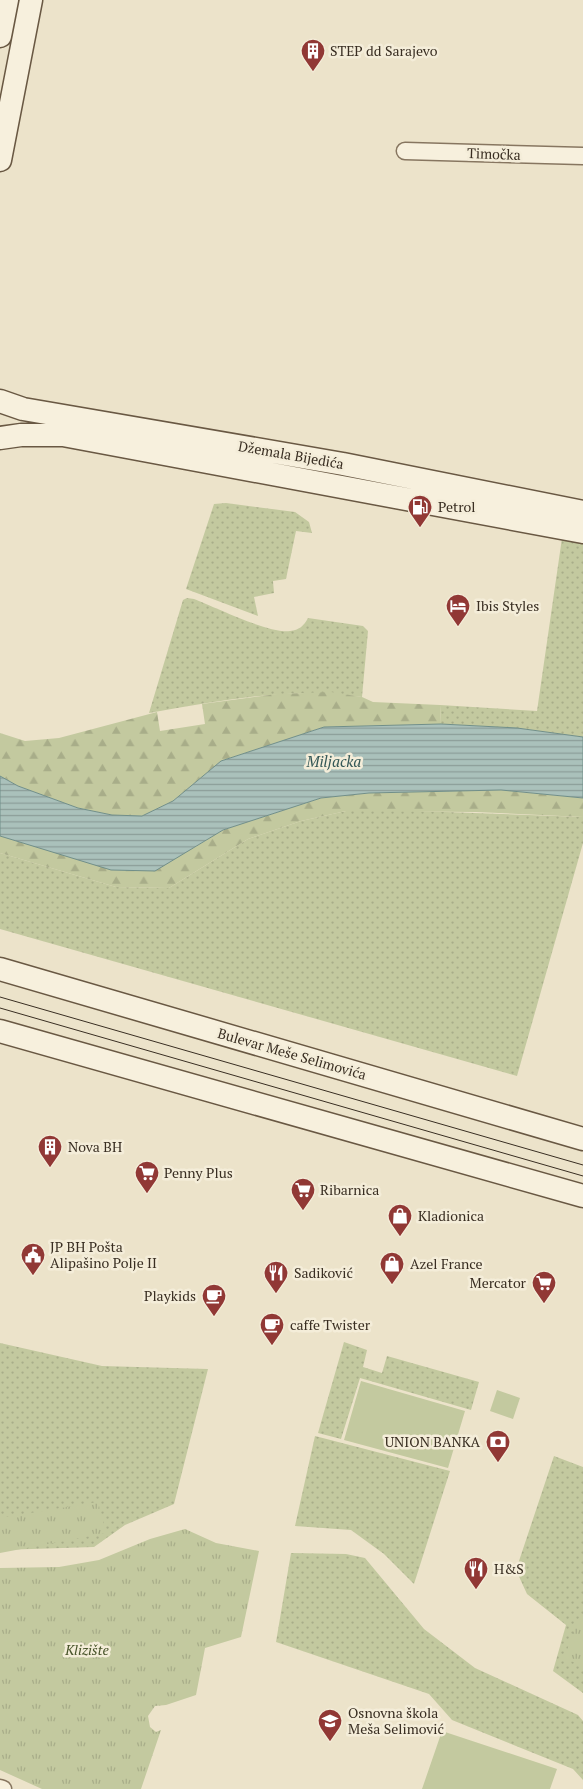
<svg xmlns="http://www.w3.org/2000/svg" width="583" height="1789" font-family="'PT Serif',serif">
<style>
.grass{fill:url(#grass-dots)}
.forest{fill:url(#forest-firs)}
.park{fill:url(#park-tufts)}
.garden{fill:#c3c99f}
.water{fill:url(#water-rules);stroke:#718f89}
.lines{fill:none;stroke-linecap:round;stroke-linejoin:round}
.street-casing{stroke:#877660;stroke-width:19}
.secondary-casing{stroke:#695843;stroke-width:25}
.street{stroke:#f7f0dd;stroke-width:16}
.secondary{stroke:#f7f0dd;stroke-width:22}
.tram{stroke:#392e22;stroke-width:1}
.labels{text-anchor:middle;stroke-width:5;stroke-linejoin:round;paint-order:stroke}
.poi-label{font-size:14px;fill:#392e22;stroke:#f4edd9;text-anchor:start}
.street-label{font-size:14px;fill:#392e22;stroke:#f4edd9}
.park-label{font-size:14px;font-style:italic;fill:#48542a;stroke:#f4edd9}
.water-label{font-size:15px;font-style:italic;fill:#335756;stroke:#f4edd9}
</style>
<defs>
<pattern id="grass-dots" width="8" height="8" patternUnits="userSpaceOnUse" patternTransform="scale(1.25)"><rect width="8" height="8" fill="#c3c99f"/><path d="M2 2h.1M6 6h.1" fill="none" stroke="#a8ad89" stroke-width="1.8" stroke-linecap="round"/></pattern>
<pattern id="forest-firs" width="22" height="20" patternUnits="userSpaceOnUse" patternTransform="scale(1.25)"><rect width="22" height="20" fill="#c3c99f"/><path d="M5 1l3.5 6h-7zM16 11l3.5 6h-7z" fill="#a8ad89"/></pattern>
<pattern id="park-tufts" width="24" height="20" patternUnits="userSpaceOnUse" patternTransform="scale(1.25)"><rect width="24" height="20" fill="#c3c99f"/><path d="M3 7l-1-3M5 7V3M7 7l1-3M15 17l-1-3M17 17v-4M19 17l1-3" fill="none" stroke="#a8ad89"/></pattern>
<pattern id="water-rules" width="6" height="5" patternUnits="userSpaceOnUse" patternTransform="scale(1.25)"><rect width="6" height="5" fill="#aac1bb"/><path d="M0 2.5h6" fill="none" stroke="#8b9d98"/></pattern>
</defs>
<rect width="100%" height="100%" fill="#ece3ca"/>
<path class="grass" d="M226 503 295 512 309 522 312 533 296 531 286 579 273 581 274 593 254 597 258 616 186 589 214 504Z
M562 538 583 542V737L517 728 441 724 440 705 537 711Z
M187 598 194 599C215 607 269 634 290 631 299 630 304 626 308 618L363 626 368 631 362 697C291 686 219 701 149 713L183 600Z
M389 810 583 817V843L517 1076 0 929V853L116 887 169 888 248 839 301 821 346 811Z
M344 1342 367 1350 363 1367 382 1373 387 1356 479 1382 471 1410 360 1378 341 1439 318 1433Z
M0 1343 102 1366 208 1369 174 1504 125 1525 94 1547 0 1550Z
M315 1436 450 1471 414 1584 384 1554 351 1530 295 1526Z
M554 1456 583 1467V1693L553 1671 566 1625 527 1594 516 1570Z
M291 1553 346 1554 365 1558 424 1629 475 1668 578 1715 583 1721V1780L573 1769 452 1720 429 1694 276 1642Z"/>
<path class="forest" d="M331 692 362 697 373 702 440 705 441 724 324 727 221 761 173 801 142 816 112 815 78 808 18 786 0 776V733L25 741 59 738 157 712 160 731 205 724 202 704 277 694Z
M501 790 583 798V817L476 812 346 811 301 821 248 839 169 888 116 887 0 853V836L53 851 192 849 223 830 321 798 369 793Z"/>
<path class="park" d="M98 1502 106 1533 0 1553V1518Z
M185 1529 216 1543 259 1551 241 1637 205 1648 196 1695 166 1705 155 1706 148 1716 150 1727 156 1732 161 1730 141 1789H42L0 1770V1568L59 1567 99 1560 150 1539Z
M579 1618 583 1619V1666L564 1658Z"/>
<path class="garden" d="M361 1381 465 1411 448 1468 344 1440Z
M497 1390 520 1398 513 1419 490 1411Z
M442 1731 557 1769 550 1789H422Z"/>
<path class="water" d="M441 724 517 728 583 737V798L501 790 369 793 321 798 223 830 155 871 111 870 0 836V776L18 786 78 808 112 815 142 816 173 801 221 761 324 727Z"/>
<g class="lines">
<defs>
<path id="street" d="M405 151 583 156
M0 1788 3 1789"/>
<path id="secondary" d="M0 36 7 0
M0 160 31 0
M0 401 23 409 343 464 583 512
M0 438 21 435H63L583 532
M0 969 583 1139
M0 1031 583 1196"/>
</defs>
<use href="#street" class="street-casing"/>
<use href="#secondary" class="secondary-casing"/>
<use href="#street" class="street"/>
<use href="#secondary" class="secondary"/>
<path class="tram" d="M0 997 583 1165
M0 1008 583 1176"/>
</g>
<defs>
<symbol id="building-pin" viewBox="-11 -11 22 30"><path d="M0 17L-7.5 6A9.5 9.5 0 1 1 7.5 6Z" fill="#913835" stroke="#f4edd9"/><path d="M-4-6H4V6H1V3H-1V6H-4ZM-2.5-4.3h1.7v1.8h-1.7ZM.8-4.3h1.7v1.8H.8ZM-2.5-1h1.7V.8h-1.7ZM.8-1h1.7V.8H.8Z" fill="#fff"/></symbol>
<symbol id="fuel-pin" viewBox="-11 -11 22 30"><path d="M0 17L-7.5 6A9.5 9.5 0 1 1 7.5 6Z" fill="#913835" stroke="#f4edd9"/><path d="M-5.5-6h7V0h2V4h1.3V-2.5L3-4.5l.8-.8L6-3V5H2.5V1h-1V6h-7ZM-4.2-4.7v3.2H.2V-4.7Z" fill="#fff"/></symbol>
<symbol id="hotel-pin" viewBox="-11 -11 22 30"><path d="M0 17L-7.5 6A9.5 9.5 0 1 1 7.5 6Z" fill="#913835" stroke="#f4edd9"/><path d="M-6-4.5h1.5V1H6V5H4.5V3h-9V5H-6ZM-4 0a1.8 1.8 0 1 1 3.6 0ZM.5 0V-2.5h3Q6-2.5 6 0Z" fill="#fff"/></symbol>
<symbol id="supermarket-pin" viewBox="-11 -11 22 30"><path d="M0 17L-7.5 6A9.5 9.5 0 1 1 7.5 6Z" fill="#913835" stroke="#f4edd9"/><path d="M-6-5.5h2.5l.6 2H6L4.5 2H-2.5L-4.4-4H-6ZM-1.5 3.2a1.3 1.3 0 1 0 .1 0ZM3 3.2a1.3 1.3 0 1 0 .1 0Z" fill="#fff"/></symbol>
<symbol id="shop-pin" viewBox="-11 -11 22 30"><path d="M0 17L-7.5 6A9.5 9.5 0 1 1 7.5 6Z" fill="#913835" stroke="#f4edd9"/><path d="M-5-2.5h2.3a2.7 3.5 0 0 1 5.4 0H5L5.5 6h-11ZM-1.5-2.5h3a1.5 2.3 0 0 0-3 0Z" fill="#fff"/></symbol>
<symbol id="civic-pin" viewBox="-11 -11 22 30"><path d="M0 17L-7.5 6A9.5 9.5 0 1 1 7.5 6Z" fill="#913835" stroke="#f4edd9"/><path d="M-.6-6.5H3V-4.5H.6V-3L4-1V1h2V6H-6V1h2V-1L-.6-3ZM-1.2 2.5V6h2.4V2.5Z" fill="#fff"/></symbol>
<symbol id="restaurant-pin" viewBox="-11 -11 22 30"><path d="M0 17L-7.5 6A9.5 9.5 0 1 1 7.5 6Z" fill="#913835" stroke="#f4edd9"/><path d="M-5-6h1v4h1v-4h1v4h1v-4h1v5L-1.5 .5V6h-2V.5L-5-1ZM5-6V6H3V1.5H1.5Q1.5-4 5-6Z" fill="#fff"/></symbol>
<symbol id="cafe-pin" viewBox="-11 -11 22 30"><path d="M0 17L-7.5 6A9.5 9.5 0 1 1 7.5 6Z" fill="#913835" stroke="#f4edd9"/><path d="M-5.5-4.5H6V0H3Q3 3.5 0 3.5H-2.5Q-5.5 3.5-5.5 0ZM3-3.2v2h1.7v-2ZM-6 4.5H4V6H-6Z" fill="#fff"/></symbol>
<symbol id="bank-pin" viewBox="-11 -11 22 30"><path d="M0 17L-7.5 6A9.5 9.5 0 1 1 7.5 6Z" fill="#913835" stroke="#f4edd9"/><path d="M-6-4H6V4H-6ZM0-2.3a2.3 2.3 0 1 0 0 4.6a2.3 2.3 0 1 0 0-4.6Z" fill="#fff"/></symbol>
<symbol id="school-pin" viewBox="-11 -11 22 30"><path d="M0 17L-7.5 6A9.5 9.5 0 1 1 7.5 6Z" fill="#913835" stroke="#f4edd9"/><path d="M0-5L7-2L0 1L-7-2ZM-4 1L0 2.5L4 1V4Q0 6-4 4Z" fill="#fff"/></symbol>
</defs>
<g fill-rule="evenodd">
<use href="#building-pin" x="299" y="37" width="28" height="38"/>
<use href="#fuel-pin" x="406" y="493" width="28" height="38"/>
<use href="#hotel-pin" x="444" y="592" width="28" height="38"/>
<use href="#building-pin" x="36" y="1133" width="28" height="38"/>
<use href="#supermarket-pin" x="133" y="1159" width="28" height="38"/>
<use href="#supermarket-pin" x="289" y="1176" width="28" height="38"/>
<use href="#shop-pin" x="386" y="1202" width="28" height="38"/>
<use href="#civic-pin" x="19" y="1241" width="28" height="38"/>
<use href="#shop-pin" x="378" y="1250" width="28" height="38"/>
<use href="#restaurant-pin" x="262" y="1259" width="28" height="38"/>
<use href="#supermarket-pin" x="530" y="1269" width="28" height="38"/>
<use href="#cafe-pin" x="200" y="1282" width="28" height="38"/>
<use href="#cafe-pin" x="258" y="1311" width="28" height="38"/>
<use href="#bank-pin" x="484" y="1428" width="28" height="38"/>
<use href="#restaurant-pin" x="462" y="1555" width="28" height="38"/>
<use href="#school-pin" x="316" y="1707" width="28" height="38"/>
</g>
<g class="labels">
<g class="poi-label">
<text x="330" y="56">STEP dd Sarajevo</text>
<text x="438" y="512">Petrol</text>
<text x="476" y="611">Ibis Styles</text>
<text x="68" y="1152">Nova BH</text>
<text x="164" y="1178">Penny Plus</text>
<text x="320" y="1195">Ribarnica</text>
<text x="418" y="1221">Kladionica</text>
<text x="50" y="1252">JP BH Pošta<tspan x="50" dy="16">Alipašino Polje II</tspan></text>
<text x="410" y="1269">Azel France</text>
<text x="294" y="1278">Sadiković</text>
<text x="526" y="1288" text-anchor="end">Mercator</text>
<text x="196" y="1301" text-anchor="end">Playkids</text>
<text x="290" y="1330">caffe Twister</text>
<text x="480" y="1447" text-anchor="end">UNION BANKA</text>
<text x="494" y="1574">H&amp;S</text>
<text x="348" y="1718">Osnovna škola<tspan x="348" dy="16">Meša Selimović</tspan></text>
</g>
<g class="street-label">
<text transform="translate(494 154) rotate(2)" y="5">Timočka</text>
<text transform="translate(291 455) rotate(10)" y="5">Džemala Bijedića</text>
<text transform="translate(292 1054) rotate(16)" y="5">Bulevar Meše Selimovića</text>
</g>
<g class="park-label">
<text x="87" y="1655">Klizište</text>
</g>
<g class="water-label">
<text x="334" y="767">Miljacka</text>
</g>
</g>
</svg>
